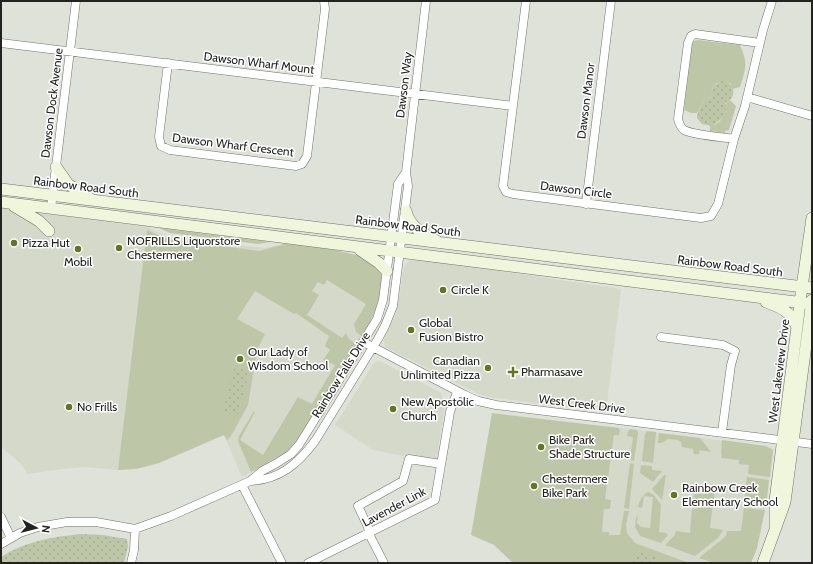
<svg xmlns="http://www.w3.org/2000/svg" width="813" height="564" font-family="Cabin,sans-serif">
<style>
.built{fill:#d4d9c9}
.green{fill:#bdc7a7}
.park{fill:url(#park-dots)}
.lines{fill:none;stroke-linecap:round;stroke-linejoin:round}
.street-casing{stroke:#6f726a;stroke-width:9}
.secondary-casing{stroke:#6f726a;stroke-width:12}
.street{stroke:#fff;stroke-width:8}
.secondary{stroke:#eff6dc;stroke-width:11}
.poi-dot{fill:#637523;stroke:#fff;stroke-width:1.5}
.labels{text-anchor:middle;stroke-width:3;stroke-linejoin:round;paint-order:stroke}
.street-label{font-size:12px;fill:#222320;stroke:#fff}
.poi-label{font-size:12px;fill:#222320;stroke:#fff;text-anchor:start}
</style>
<defs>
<pattern id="park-dots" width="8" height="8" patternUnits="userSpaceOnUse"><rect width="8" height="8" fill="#bdc7a7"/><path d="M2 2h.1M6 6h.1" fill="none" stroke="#a2ab8f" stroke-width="1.8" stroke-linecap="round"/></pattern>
</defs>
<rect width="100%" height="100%" fill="#dfe2d9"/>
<path class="built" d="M1 208 147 227 168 237 264 248 289 243 365 257 378 266 381 274 382 284 375 314 299 440 276 459 242 477 224 435 159 463 136 469 118 470 85 467 62 469 28 474 20 463 1 447Z
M420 259 621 289 606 412 488 397 477 393 385 347 384 339 396 314 399 299 403 271 406 263 412 260Z
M380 361 441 393 445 405 436 462 373 450 335 425 374 363Z
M605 426 766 446 771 448 773 450 765 510 757 548 751 563H548Z"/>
<path class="green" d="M698 40 740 45C748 63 746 68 740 87L733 89 730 83C718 81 711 82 712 96L704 100 697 113H691L684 110 692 45 694 41Z
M730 100 736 106 729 130 725 131V133L710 131V126C721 124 728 113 726 103Z
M159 228 271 242 257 244 170 233Z
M147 230 167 239 260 251 285 244H294L330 249 365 257 369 260 368 262C398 270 372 319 363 335H360L356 332 354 324 366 304 327 280 324 285 318 282 312 291 319 295 307 315 342 338 346 333 349 339 353 342 356 346 299 440 288 451 251 472 238 441 239 436 254 411 255 412 240 440 263 455 298 397 312 404 335 365 323 360 330 350 325 346 329 336 296 313 294 314 255 291 237 319 265 334 257 350 248 405 231 436 227 440 224 435 159 463 136 469 118 470Z
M492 413 619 428 620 431 619 435H614L605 499 611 500 610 509H604L602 532H609V535H620L624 511H629L626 525 627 533 635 543 689 563H513L494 545 471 535Z
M630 429 637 430 638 433 634 461 630 460 633 437 627 436 628 432Z
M647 431 656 432 653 463 642 461 645 434Z
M659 433 700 438 711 452 700 450 699 454H694L693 449 682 447 681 442 678 440 668 439 662 443H658Z
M722 440 766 446 773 450 770 477 748 474 749 465 739 464V460L721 458 722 454H721Z
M630 463 634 464 629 509 624 508Z
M641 465 652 466V470L662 471 653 482 640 473Z
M664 475H666L662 500 652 489Z
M747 477 769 480 766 507 744 504Z
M695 486 715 488 714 500 707 499 706 503 713 504 710 528 723 530 718 538 695 556 665 545 675 535 676 531 690 533 692 509 698 508V504L693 503Z
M648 492 654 495 661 505 659 532 666 533 668 535 661 543 640 536 635 527 636 518 638 516 637 523 641 527 650 528 653 497 644 496 642 508 638 507C640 500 642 495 648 492Z
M744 508 765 510 757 548 751 563H714L699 558 726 536 727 531H741Z"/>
<path class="park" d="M723 81C736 83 737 98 725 103L727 106 724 117 712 126 702 124 697 118C697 112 701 106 704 100L712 96V90L714 85Z
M236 367 249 372 237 416 223 411 234 369Z
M82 534 103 535 127 539 128 546 124 563H1V557C26 541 52 537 82 534Z
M636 550 656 557 653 563H631Z"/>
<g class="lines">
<defs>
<path id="street" d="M526 1 503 186 506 192 513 194 701 218 711 216 718 204 734 139 745 106 763 30 772 1
M1 43 513 106
M168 63 159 137 161 146 170 150 296 166 302 164 307 156 325 9 324 1
M747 97 812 116
M734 139C722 137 693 135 684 130 680 127 679 123 678 119L688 43 691 36 695 34 760 43
M586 204 611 1
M51 208 76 1
M661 337 723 345 735 351 731 365 722 432
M367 344 465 395 478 401 496 405 812 444
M250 481C279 480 298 464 315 441L378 339 385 326 393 306 408 186 406 172 426 1
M242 485 282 563
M1 517 11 538
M1 544 20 533 38 527 67 522H96L135 529 171 516 250 481 262 471 277 463 291 454 299 445 377 319 383 300 398 184 406 172
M131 563 134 550 135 529
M308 563 435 500 450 412 457 392
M384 563 369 534 368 527 358 506 403 481 409 459 441 464"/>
<path id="secondary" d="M56 167 68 184 91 199
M1 189 812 288
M1 202C271 236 541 272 812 304
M14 206 39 221 49 231
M406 211C410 228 423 233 437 241
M360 250 379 263 387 271
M766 302C782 308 790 311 797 327
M775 527V501L802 287 812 218
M763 563 785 502 812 300"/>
</defs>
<use href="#street" class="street-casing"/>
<use href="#secondary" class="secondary-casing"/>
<use href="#street" class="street"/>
<use href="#secondary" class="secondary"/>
</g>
<g class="poi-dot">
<circle cx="14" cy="243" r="4"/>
<circle cx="119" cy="248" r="4"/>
<circle cx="78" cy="249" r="4"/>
<circle cx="443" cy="290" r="4"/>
<circle cx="411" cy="330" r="4"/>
<circle cx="240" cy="359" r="4"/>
<circle cx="488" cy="368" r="4"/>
<path d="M511 366h4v4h4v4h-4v4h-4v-4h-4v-4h4z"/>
<circle cx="69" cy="407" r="4"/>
<circle cx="393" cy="409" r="4"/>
<circle cx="541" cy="447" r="4"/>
<circle cx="534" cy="486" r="4"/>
<circle cx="674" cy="495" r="4"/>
</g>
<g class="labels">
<g class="street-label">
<text transform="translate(259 63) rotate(7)" y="4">Dawson Wharf Mount</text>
<text transform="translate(404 85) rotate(-83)" y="4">Dawson Way</text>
<text transform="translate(586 101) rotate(-83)" y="4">Dawson Manor</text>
<text transform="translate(52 103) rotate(-83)" y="4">Dawson Dock Avenue</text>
<text transform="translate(233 145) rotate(7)" y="4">Dawson Wharf Crescent</text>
<text transform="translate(86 187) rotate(7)" y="4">Rainbow Road South</text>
<text transform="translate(576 190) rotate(7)" y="4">Dawson Circle</text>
<text transform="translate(408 226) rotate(7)" y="4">Rainbow Road South</text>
<text transform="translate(730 266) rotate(7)" y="4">Rainbow Road South</text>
<text transform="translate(779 371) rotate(-83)" y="4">West Lakeview Drive</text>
<text transform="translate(341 375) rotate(-58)" y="4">Rainbow Falls Drive</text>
<text transform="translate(582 404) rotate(7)" y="4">West Creek Drive</text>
<text transform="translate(394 507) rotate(-28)" y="4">Lavender Link</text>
</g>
<g class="poi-label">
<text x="127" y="245">NOFRILLS Liquorstore<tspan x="127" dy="14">Chestermere</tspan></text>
<text x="22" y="247">Pizza Hut</text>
<text x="78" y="266" text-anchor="middle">Mobil</text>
<text x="451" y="294">Circle K</text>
<text x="419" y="327">Global<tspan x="419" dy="14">Fusion Bistro</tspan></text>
<text x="248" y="356">Our Lady of<tspan x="248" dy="14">Wisdom School</tspan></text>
<text x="480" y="365" text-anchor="end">Canadian<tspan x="480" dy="14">Unlimited Pizza</tspan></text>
<text x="521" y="376">Pharmasave</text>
<text x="401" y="406">New Apostolic<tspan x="401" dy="14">Church</tspan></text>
<text x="77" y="411">No Frills</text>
<text x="549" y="444">Bike Park<tspan x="549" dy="14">Shade Structure</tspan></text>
<text x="542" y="483">Chestermere<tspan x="542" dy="14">Bike Park</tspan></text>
<text x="682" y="492">Rainbow Creek<tspan x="682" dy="14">Elementary School</tspan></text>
</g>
</g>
<rect width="813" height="564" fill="none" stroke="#222320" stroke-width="4"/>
<g transform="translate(36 528) rotate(97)" stroke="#ffffff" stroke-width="3" paint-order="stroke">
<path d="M0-3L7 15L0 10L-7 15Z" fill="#222320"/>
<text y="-6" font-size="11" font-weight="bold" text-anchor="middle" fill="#222320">N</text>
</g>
</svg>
